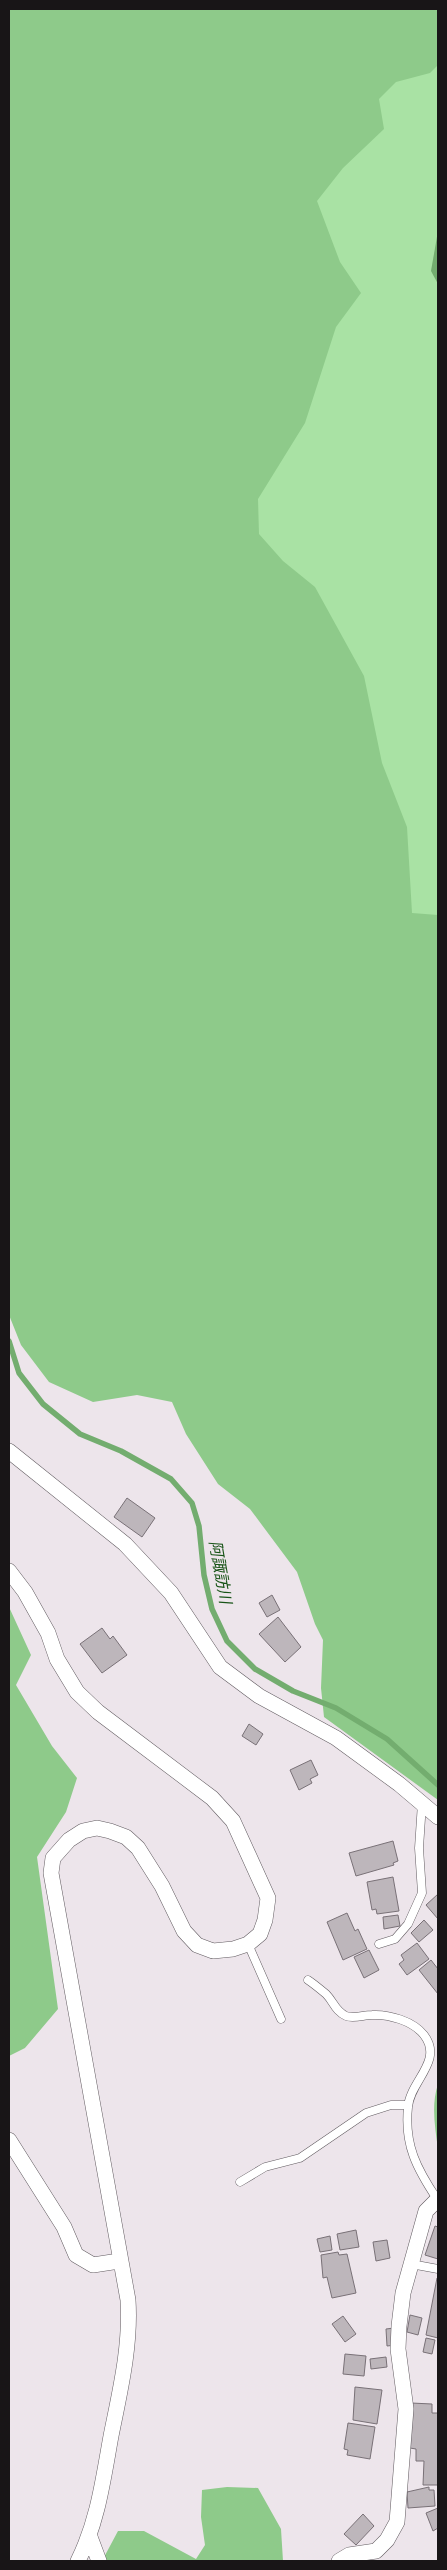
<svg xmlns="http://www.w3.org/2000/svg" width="447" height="2570" font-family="'Open Sans','Noto Sans JP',sans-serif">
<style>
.green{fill:#a9e2a4}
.forest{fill:#8eca8a}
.water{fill:#73ad6f}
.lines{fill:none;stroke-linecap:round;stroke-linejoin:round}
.stream{stroke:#73ad6f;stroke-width:5.5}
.building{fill:#bdb6bb;stroke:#797177}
.lane-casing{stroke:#625c61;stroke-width:9}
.street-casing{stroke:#625c61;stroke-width:16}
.lane{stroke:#fff;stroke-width:8}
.street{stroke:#fff;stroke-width:15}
.labels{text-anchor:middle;stroke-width:4.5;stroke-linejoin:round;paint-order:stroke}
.water-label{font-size:16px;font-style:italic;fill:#185417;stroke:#ede5eb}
</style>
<rect width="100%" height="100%" fill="#ede5eb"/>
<path class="green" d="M438 9V1045L9 261Z"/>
<path class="forest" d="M9 9H438V65L430 73 396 82 379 99 384 129 343 168 317 201 340 262 361 293 336 327 305 423 258 499 259 534 283 561 315 587 364 676 382 763 407 827 412 913 438 915V1800L324 1717 321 1688 323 1640 315 1624 297 1572 250 1509 218 1484 186 1434 172 1402 137 1395 93 1402 49 1382 21 1345 9 1315Z
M9 1607 31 1655 16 1685 52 1746 77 1778 66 1812 37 1857 58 2009 25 2048 9 2056Z
M438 2084V2149C435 2127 431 2105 438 2084Z
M227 2487 258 2488 281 2529 283 2561H102L118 2531H144L196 2559 205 2545 201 2517 202 2490Z"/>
<path class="water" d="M438 231V284L431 271Z"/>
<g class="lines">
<path class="stream" d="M9 1341 19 1373 43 1404 80 1434 121 1451 171 1479 192 1503 199 1526 204 1575 212 1609 227 1641 255 1669 293 1691 336 1708 387 1739 438 1785"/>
</g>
<path class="building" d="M127 1498 155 1518 142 1537 114 1517Z
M272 1595 280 1610 267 1617 259 1603Z
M278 1617 301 1647 285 1662 259 1634Z
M102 1628 110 1639 113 1636 127 1655 102 1673 80 1644Z
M249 1724 263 1734 256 1745 242 1736Z
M311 1760 318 1775 310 1779 312 1783 299 1790 290 1770Z
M393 1841 398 1861 393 1863 394 1865 356 1876 349 1853Z
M393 1877 399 1911 377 1914 376 1909 372 1910 367 1882Z
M438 1894V1919L426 1905Z
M347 1913 355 1931 358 1929 367 1949 343 1960 327 1922Z
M398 1915 400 1926 384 1929 383 1917Z
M424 1920 433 1930 419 1942 411 1933Z
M417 1943 429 1959 407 1975 399 1964 404 1960 401 1955Z
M369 1950 379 1970 364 1978 354 1957Z
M431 1960 438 1969V1994L419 1970Z
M435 2226 438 2227V2259L425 2255Z
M356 2230 359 2247 340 2250 337 2234Z
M330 2236 332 2250 320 2252 317 2239Z
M387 2240 390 2258 376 2261 373 2242Z
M338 2252 339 2255 347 2254 356 2293 332 2298 327 2277 323 2278 321 2255Z
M437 2278H438V2338L426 2335Z
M410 2315 422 2318 418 2335 407 2332Z
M343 2316 356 2334 345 2342 332 2324Z
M394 2328 396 2345 387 2346 386 2329Z
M426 2338 435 2340 432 2354 423 2352Z
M345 2354 366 2356 364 2376 343 2374Z
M386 2357 387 2367 371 2369 370 2359Z
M355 2387 382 2390 377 2424 353 2420Z
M411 2403 432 2404V2413H438V2485H423L424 2461H416V2449L410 2448Z
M348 2423 375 2427 370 2459 347 2455 348 2450 344 2449Z
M429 2487V2490H434L435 2506 408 2508 407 2492Z
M438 2508V2528L433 2531 426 2513Z
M363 2514 374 2526 356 2545 344 2534Z"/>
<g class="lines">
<defs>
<path id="lane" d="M248 1944 281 2019
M379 1944 395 1939 408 1924 422 1893 419 1848 422 1803
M308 1980C314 1984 320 1989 326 1994 334 2002 335 2011 346 2016 353 2019 364 2015 372 2015 389 2014 413 2021 424 2035 444 2061 410 2081 408 2107 404 2145 417 2169 437 2199
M240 2182 265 2167 300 2158 366 2113 391 2105H408
M411 2264 438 2269"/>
<path id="street" d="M9 1451 125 1544 171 1593 220 1667 259 1696 336 1738 399 1784 438 1817
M9 1571 25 1592 48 1633 57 1659 77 1692 98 1712 212 1798 233 1821 268 1898 265 1920 260 1934 248 1944 233 1949 213 1951 197 1945 184 1931 162 1886 138 1848 126 1837 110 1831 97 1828 83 1831 69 1840 53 1858 51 1873 128 2300C131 2346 120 2391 111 2436 103 2480 98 2521 78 2561
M9 2140 64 2227 76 2255 93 2265 119 2261
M90 2537 99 2561
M339 2561 349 2555 376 2551 387 2540 397 2522 406 2409 398 2349 399 2326 403 2293 426 2211 438 2199"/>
</defs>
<use href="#lane" class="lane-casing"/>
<use href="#street" class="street-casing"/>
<use href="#lane" class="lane"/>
<use href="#street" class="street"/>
</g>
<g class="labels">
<g class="water-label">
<text transform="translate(221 1572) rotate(80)" y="6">阿諏訪川</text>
</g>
</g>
<rect width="447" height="2570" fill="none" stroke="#181517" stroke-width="20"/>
</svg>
